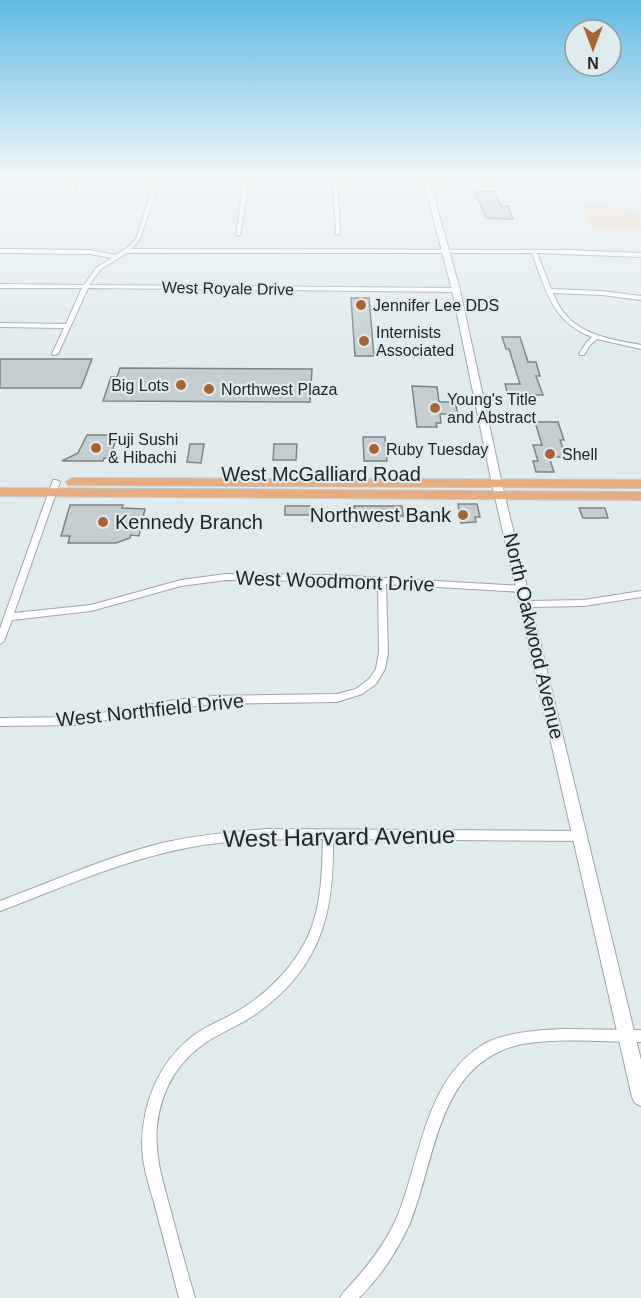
<svg xmlns="http://www.w3.org/2000/svg" width="641" height="1298" font-family="Arial,sans-serif">
<style>
.green{fill:#f8d0b7}
.building{fill:#c4ced1;stroke:#7b8588;stroke-width:1.5}
.lines{fill:none;stroke-linecap:round;stroke-linejoin:round}
.minor-casing{stroke:#9ca6a9;stroke-width:2}
.tertiary-casing{stroke:#9ca6a9;stroke-width:2}
.primary-casing{stroke:#c6c7c7;stroke-width:2}
.minor{fill:#fff;fill-rule:evenodd}
.tertiary{fill:#fff;fill-rule:evenodd}
.primary{fill:#e5ad80;fill-rule:evenodd}
.poi-dot{fill:#a86533;stroke:#e0ebee;stroke-width:2}
.labels{text-anchor:middle;stroke-width:4.5;stroke-linejoin:round;paint-order:stroke}
.far-street-label{font-size:16px;fill:#222627;stroke:#e0ebee}
.far-poi-label{font-size:16px;fill:#222627;stroke:#e0ebee;text-anchor:start}
.street-label{font-size:20px;fill:#222627;stroke:#e0ebee}
.poi-label{font-size:20px;fill:#222627;stroke:#e0ebee;text-anchor:end}
.near-street-label{font-size:24px;fill:#222627;stroke:#e0ebee}
</style>
<rect width="100%" height="100%" fill="#e0ebee"/>
<path class="green" d="M581 205H603L640 214 641 229H602L593 226Z"/>
<path class="building" d="M494 191 501 206H508L513 219 486 218 475 192Z
M351 298H369L374 356H355Z
M502 337H520L528 362H536L540 376H536L543 395H508L505 384H520L509 349H506Z
M0 359H92L81 388H0Z
M120 368 312 369 310 402 103 401 111 377H117Z
M412 386 437 387 439 402H455L458 414H440L441 423H436L437 427H417Z
M535 422H558L564 440H560L566 457H549L554 472H536L533 461H538L533 445H542Z
M87 435H117L110 458H104L103 461H62L78 453Z
M363 437H385L387 461H364Z
M190 444H204L201 463 187 462Z
M274 444H297L296 460H273Z
M458 504H477L480 517H475L476 522 461 523Z
M70 505H123L122 508 145 509 139 536 131 535 130 538 116 543H68L70 536H61Z
M285 506H310L311 515H285Z
M354 506H402L403 516H356Z
M579 508H605L608 518H583Z"/>
<g class="lines">
<defs>
<path id="minor" d="M77 175H81L73 191H152L157 175H161L156 191H242L245 175H249L247 191H334L333 175H337L338 191H429L431 192 429 193H338L340 234 338 235 336 234 334 193H247L240 235 238 236 236 235 242 193H155L140 239 131 249 567 250 641 253V257L537 253 551 289 602 291 641 296V300L602 295 553 293C556 300 559 307 564 313 582 336 615 340 641 345V349L597 339 590 345 584 355H580L579 354 586 343 592 337C552 322 546 290 532 253H127L101 269 89 285 456 288 459 290 456 292 88 288 58 354 53 355 52 354 64 328 0 327V323L66 324 82 288H0V284L84 285 97 267 112 258 90 254 0 253V249L90 250 115 255 127 248 136 239 151 193H0V191H68Z
M53 480H56L60 482 14 613 91 605 181 580 226 574 331 575 523 586 527 589 523 592 386 584 388 653 385 669 376 684 362 694 337 702 215 704 175 708 79 725 0 726V718L79 717 175 700 215 696 337 694 356 689 369 679 376 669 379 653 378 583 331 581 226 580 181 586 91 611 12 620 4 641 0 644V629L4 617Z
M641 591V597L584 606 527 607 523 604 527 601 584 600Z
M268 829 581 831 585 833 586 836 585 839 581 841 333 839C334 912 322 965 260 1011 246 1022 229 1029 213 1038 180 1057 161 1088 157 1126 154 1157 164 1185 172 1215 179 1243 187 1270 195 1298H179C171 1267 163 1236 155 1206 149 1185 142 1165 142 1143 143 1103 158 1065 189 1039 203 1027 221 1021 236 1012 268 994 298 963 311 929 322 900 322 869 323 839 277 839 231 839 186 848 121 861 61 888 0 911V901C54 881 106 857 162 843 197 835 232 832 268 829Z
M564 1029 641 1030V1042C603 1042 555 1037 518 1045 437 1065 436 1159 410 1223 398 1250 380 1277 359 1298H340L343 1293C365 1270 386 1244 398 1215 421 1158 425 1079 484 1044 506 1032 539 1030 564 1029Z"/>
<path id="tertiary" d="M422 175H428L460 290 502 484 641 1060V1106L635 1103 632 1097 492 484 452 290Z"/>
<path id="primary" d="M72 478 641 480V488L68 485 66 482Z
M0 488 641 492V500L0 496Z"/>
</defs>
<use href="#minor" class="minor-casing"/>
<use href="#tertiary" class="tertiary-casing"/>
<use href="#primary" class="primary-casing"/>
<use href="#minor" class="minor"/>
<use href="#tertiary" class="tertiary"/>
<use href="#primary" class="primary"/>
</g>
<linearGradient id="sky" x2="0" y2="1"><stop stop-color="#60bae4"/><stop offset="0.49" stop-color="#f1f6f7"/><stop offset="1" stop-color="#f1f6f7" stop-opacity="0"/></linearGradient>
<rect width="641" height="357" fill="url(#sky)"/>
<g class="poi-dot">
<circle cx="361" cy="305" r="6"/>
<circle cx="364" cy="341" r="6"/>
<circle cx="181" cy="385" r="6"/>
<circle cx="209" cy="389" r="6"/>
<circle cx="435" cy="408" r="6"/>
<circle cx="96" cy="448" r="6"/>
<circle cx="374" cy="449" r="6"/>
<circle cx="550" cy="454" r="6"/>
<circle cx="463" cy="515" r="6"/>
<circle cx="103" cy="522" r="6"/>
</g>
<g class="labels">
<g class="far-street-label">
<text transform="translate(228 288) rotate(1)" y="6">West Royale Drive</text>
</g>
<g class="far-poi-label">
<text x="373" y="311">Jennifer Lee DDS</text>
<text x="376" y="338">Internists<tspan x="376" dy="18">Associated</tspan></text>
<text x="169" y="391" text-anchor="end">Big Lots</text>
<text x="221" y="395">Northwest Plaza</text>
<text x="447" y="405">Young's Title<tspan x="447" dy="18">and Abstract</tspan></text>
<text x="108" y="445">Fuji Sushi<tspan x="108" dy="18">&amp; Hibachi</tspan></text>
<text x="386" y="455">Ruby Tuesday</text>
<text x="562" y="460">Shell</text>
</g>
<g class="street-label">
<text x="321" y="481">West McGalliard Road</text>
<text transform="translate(335 581) rotate(2)" y="7">West Woodmont Drive</text>
<text transform="translate(534 636) rotate(77)" y="7">North Oakwood Avenue</text>
<text transform="translate(150 710) rotate(-6)" y="7">West Northfield Drive</text>
</g>
<g class="poi-label">
<text x="451" y="522">Northwest Bank</text>
<text x="115" y="529" text-anchor="start">Kennedy Branch</text>
</g>
<g class="near-street-label">
<text transform="translate(339 837) rotate(-1)" y="8">West Harvard Avenue</text>
</g>
</g>
<g transform="translate(593 48) rotate(180)"><circle r="28" fill="#e0ebee" stroke="#949c9e" stroke-width="1.5"/>
<path d="M0-4.5L10 22L0 15L-10 22Z" fill="#a86533"/>
<text y="-9" font-size="16" font-weight="bold" text-anchor="middle" fill="#222627">N</text>
</g>
</svg>
